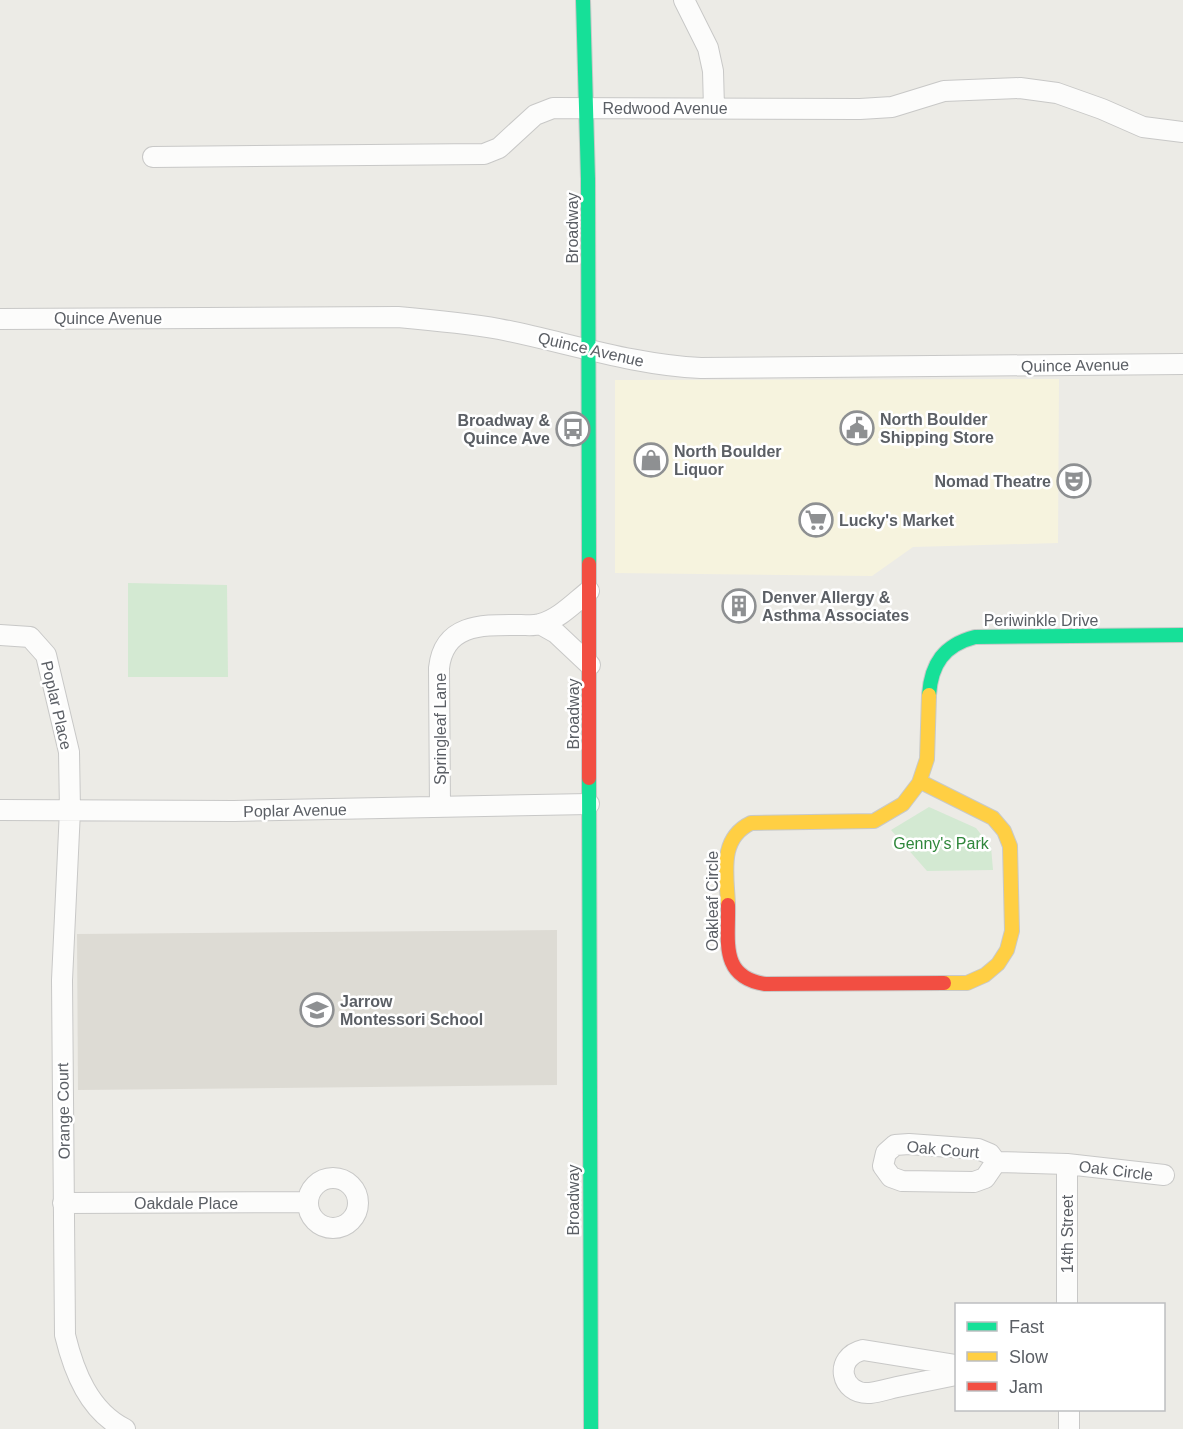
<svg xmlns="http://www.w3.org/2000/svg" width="1183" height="1429" font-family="Arial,sans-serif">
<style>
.commercial{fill:#f6f3de}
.education{fill:#dddbd4}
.green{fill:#d3e9d2}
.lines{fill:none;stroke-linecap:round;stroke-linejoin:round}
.street-casing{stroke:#c8c8c7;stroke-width:22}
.fast-casing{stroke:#c8c9c8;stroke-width:16}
.slow-casing{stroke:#c8c9c8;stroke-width:16}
.jam-casing{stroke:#c8c9c8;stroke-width:16}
.street{stroke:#fcfcfb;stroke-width:20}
.fast{stroke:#16e098;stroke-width:14}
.slow{stroke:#ffcf43;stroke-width:14}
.jam{stroke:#f24e42;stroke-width:14}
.labels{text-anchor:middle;stroke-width:5;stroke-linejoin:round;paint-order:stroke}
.street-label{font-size:16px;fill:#5b5f65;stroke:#fff}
.poi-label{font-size:16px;font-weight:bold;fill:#5b5f65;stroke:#fff;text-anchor:start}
.park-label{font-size:16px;fill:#30873c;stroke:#fff}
</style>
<rect width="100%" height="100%" fill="#ecebe6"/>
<path class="commercial" d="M1059 379 1058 543 913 547 872 576 615 573V380Z"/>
<path class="education" d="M557 930V1085L78 1090 77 934Z"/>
<path class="green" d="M128 583 227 585 228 677H128Z
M929 807 976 828 991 847 993 870 927 871 891 830Z"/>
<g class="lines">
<defs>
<path id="street" d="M684 0 708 48 713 71 714 108
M153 157 484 154 499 148 535 115 553 108 860 109 892 107 944 91 1020 88 1057 93 1102 109 1143 127 1183 132
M0 319 398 317C432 320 465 323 499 329 566 342 632 365 701 368L1183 364
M540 624 556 633 590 665
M0 635 30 637 46 655 69 752 70 810 62 980 65 1335C74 1372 89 1411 125 1429
M440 807 439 668C444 622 485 625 521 625 527 625 534 626 540 624 558 620 575 602 589 591
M0 810 234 811 589 804
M909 1144 978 1149 990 1154 996 1162 985 1178 974 1182 902 1181 891 1177 883 1166 886 1153 895 1145Z
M996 1162 1067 1164 1164 1175
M308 1203a25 25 0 1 1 50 0a25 25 0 1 1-50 0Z
M63 1203 308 1202
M1067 1304V1164
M956 1365 863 1350C833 1357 840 1395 870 1393 879 1392 888 1389 897 1387 917 1383 937 1379 956 1375
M1069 1410V1429"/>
<path id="fast" d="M583 0 588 179 589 564
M929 695C931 664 944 645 975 637L1183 635
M589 778 591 1429"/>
<path id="slow" d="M921 782 993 818 1004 831 1010 846 1012 931 1007 950 998 964 985 975 967 983H944
M728 905C727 875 718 839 751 823L874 821 903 804 919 783 927 759 929 695"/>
<path id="jam" d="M589 564V778
M728 905C729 940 719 977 765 984L944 983"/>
</defs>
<use href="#street" class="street-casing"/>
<use href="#fast" class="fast-casing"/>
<use href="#slow" class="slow-casing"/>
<use href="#jam" class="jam-casing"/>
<use href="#street" class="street"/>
<use href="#fast" class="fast"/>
<use href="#slow" class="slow"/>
<use href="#jam" class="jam"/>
</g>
<defs>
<symbol id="civic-ring" viewBox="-11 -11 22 22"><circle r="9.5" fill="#fff" stroke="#8e9092" stroke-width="1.5"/><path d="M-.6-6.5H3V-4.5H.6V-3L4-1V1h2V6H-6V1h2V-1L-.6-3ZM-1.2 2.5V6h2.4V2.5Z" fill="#8e9092"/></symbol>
<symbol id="bus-ring" viewBox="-11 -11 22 22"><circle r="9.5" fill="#fff" stroke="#8e9092" stroke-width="1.5"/><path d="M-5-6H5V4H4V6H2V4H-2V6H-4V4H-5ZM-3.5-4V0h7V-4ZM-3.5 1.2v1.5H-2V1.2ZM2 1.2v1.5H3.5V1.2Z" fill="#8e9092"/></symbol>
<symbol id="shop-ring" viewBox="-11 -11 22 22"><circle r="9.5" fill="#fff" stroke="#8e9092" stroke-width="1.5"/><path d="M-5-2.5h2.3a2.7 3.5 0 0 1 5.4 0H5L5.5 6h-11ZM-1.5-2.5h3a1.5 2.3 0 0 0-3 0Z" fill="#8e9092"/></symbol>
<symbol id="theatre-ring" viewBox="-11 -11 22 22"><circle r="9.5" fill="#fff" stroke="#8e9092" stroke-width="1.5"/><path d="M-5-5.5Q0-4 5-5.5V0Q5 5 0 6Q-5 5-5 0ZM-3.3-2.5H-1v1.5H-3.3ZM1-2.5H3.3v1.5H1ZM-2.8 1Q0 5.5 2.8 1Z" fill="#8e9092"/></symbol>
<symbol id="supermarket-ring" viewBox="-11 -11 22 22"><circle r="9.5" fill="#fff" stroke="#8e9092" stroke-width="1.5"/><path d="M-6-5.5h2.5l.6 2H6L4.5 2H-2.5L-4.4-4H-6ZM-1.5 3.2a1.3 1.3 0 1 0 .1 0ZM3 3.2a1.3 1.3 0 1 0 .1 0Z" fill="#8e9092"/></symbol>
<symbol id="building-ring" viewBox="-11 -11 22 22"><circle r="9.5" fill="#fff" stroke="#8e9092" stroke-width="1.5"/><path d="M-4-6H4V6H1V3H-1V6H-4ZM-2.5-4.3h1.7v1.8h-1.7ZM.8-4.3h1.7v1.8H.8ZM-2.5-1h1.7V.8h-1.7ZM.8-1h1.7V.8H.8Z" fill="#8e9092"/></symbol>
<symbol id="school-ring" viewBox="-11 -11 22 22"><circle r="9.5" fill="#fff" stroke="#8e9092" stroke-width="1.5"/><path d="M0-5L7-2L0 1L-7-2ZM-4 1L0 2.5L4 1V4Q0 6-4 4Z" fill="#8e9092"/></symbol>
</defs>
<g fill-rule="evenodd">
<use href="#civic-ring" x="838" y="409" width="38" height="38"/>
<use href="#bus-ring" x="554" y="410" width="38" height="38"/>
<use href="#shop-ring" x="632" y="441" width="38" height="38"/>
<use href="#theatre-ring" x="1055" y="462" width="38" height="38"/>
<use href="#supermarket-ring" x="797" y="501" width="38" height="38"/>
<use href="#building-ring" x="720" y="587" width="38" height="38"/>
<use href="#school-ring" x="298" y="991" width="38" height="38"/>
</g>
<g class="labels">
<g class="street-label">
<text x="665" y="114">Redwood Avenue</text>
<text transform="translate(572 228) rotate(-90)" y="6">Broadway</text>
<text x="108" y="324">Quince Avenue</text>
<text transform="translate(591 349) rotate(13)" y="6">Quince Avenue</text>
<text transform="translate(1075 365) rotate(-1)" y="6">Quince Avenue</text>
<text x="1041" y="626">Periwinkle Drive</text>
<text transform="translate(57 705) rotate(77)" y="6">Poplar Place</text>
<text transform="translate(573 714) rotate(-90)" y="6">Broadway</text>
<text transform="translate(440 729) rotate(-90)" y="6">Springleaf Lane</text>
<text transform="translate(295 810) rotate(-1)" y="6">Poplar Avenue</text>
<text transform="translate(712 901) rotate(-90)" y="6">Oakleaf Circle</text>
<text transform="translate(63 1111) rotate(-91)" y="6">Orange Court</text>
<text transform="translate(943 1149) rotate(5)" y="6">Oak Court</text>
<text transform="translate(1116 1170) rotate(7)" y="6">Oak Circle</text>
<text transform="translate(573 1200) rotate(-90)" y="6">Broadway</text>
<text x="186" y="1209">Oakdale Place</text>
<text transform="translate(1067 1234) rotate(-90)" y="6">14th Street</text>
</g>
<g class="poi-label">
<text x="880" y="425">North Boulder<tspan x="880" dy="18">Shipping Store</tspan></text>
<text x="550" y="426" text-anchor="end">Broadway &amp;<tspan x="550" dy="18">Quince Ave</tspan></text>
<text x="674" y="457">North Boulder<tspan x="674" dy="18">Liquor</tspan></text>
<text x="1051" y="487" text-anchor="end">Nomad Theatre</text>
<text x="839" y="526">Lucky's Market</text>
<text x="762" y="603">Denver Allergy &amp;<tspan x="762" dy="18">Asthma Associates</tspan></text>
<text x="340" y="1007">Jarrow<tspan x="340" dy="18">Montessori School</tspan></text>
</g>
<g class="park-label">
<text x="941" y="849">Genny's Park</text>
</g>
</g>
<rect x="955" y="1303" width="210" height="108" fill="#ffffff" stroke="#bdbfc1" stroke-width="1.5"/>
<rect x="967" y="1322" width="30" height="9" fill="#16e098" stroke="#bdbfc1" stroke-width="1.5"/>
<text x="1009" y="1333" font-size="18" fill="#5b5f65">Fast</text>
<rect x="967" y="1352" width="30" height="9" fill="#ffcf43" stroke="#bdbfc1" stroke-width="1.5"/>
<text x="1009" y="1363" font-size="18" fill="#5b5f65">Slow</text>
<rect x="967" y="1382" width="30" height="9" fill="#f24e42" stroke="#bdbfc1" stroke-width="1.5"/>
<text x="1009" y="1393" font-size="18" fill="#5b5f65">Jam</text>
</svg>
